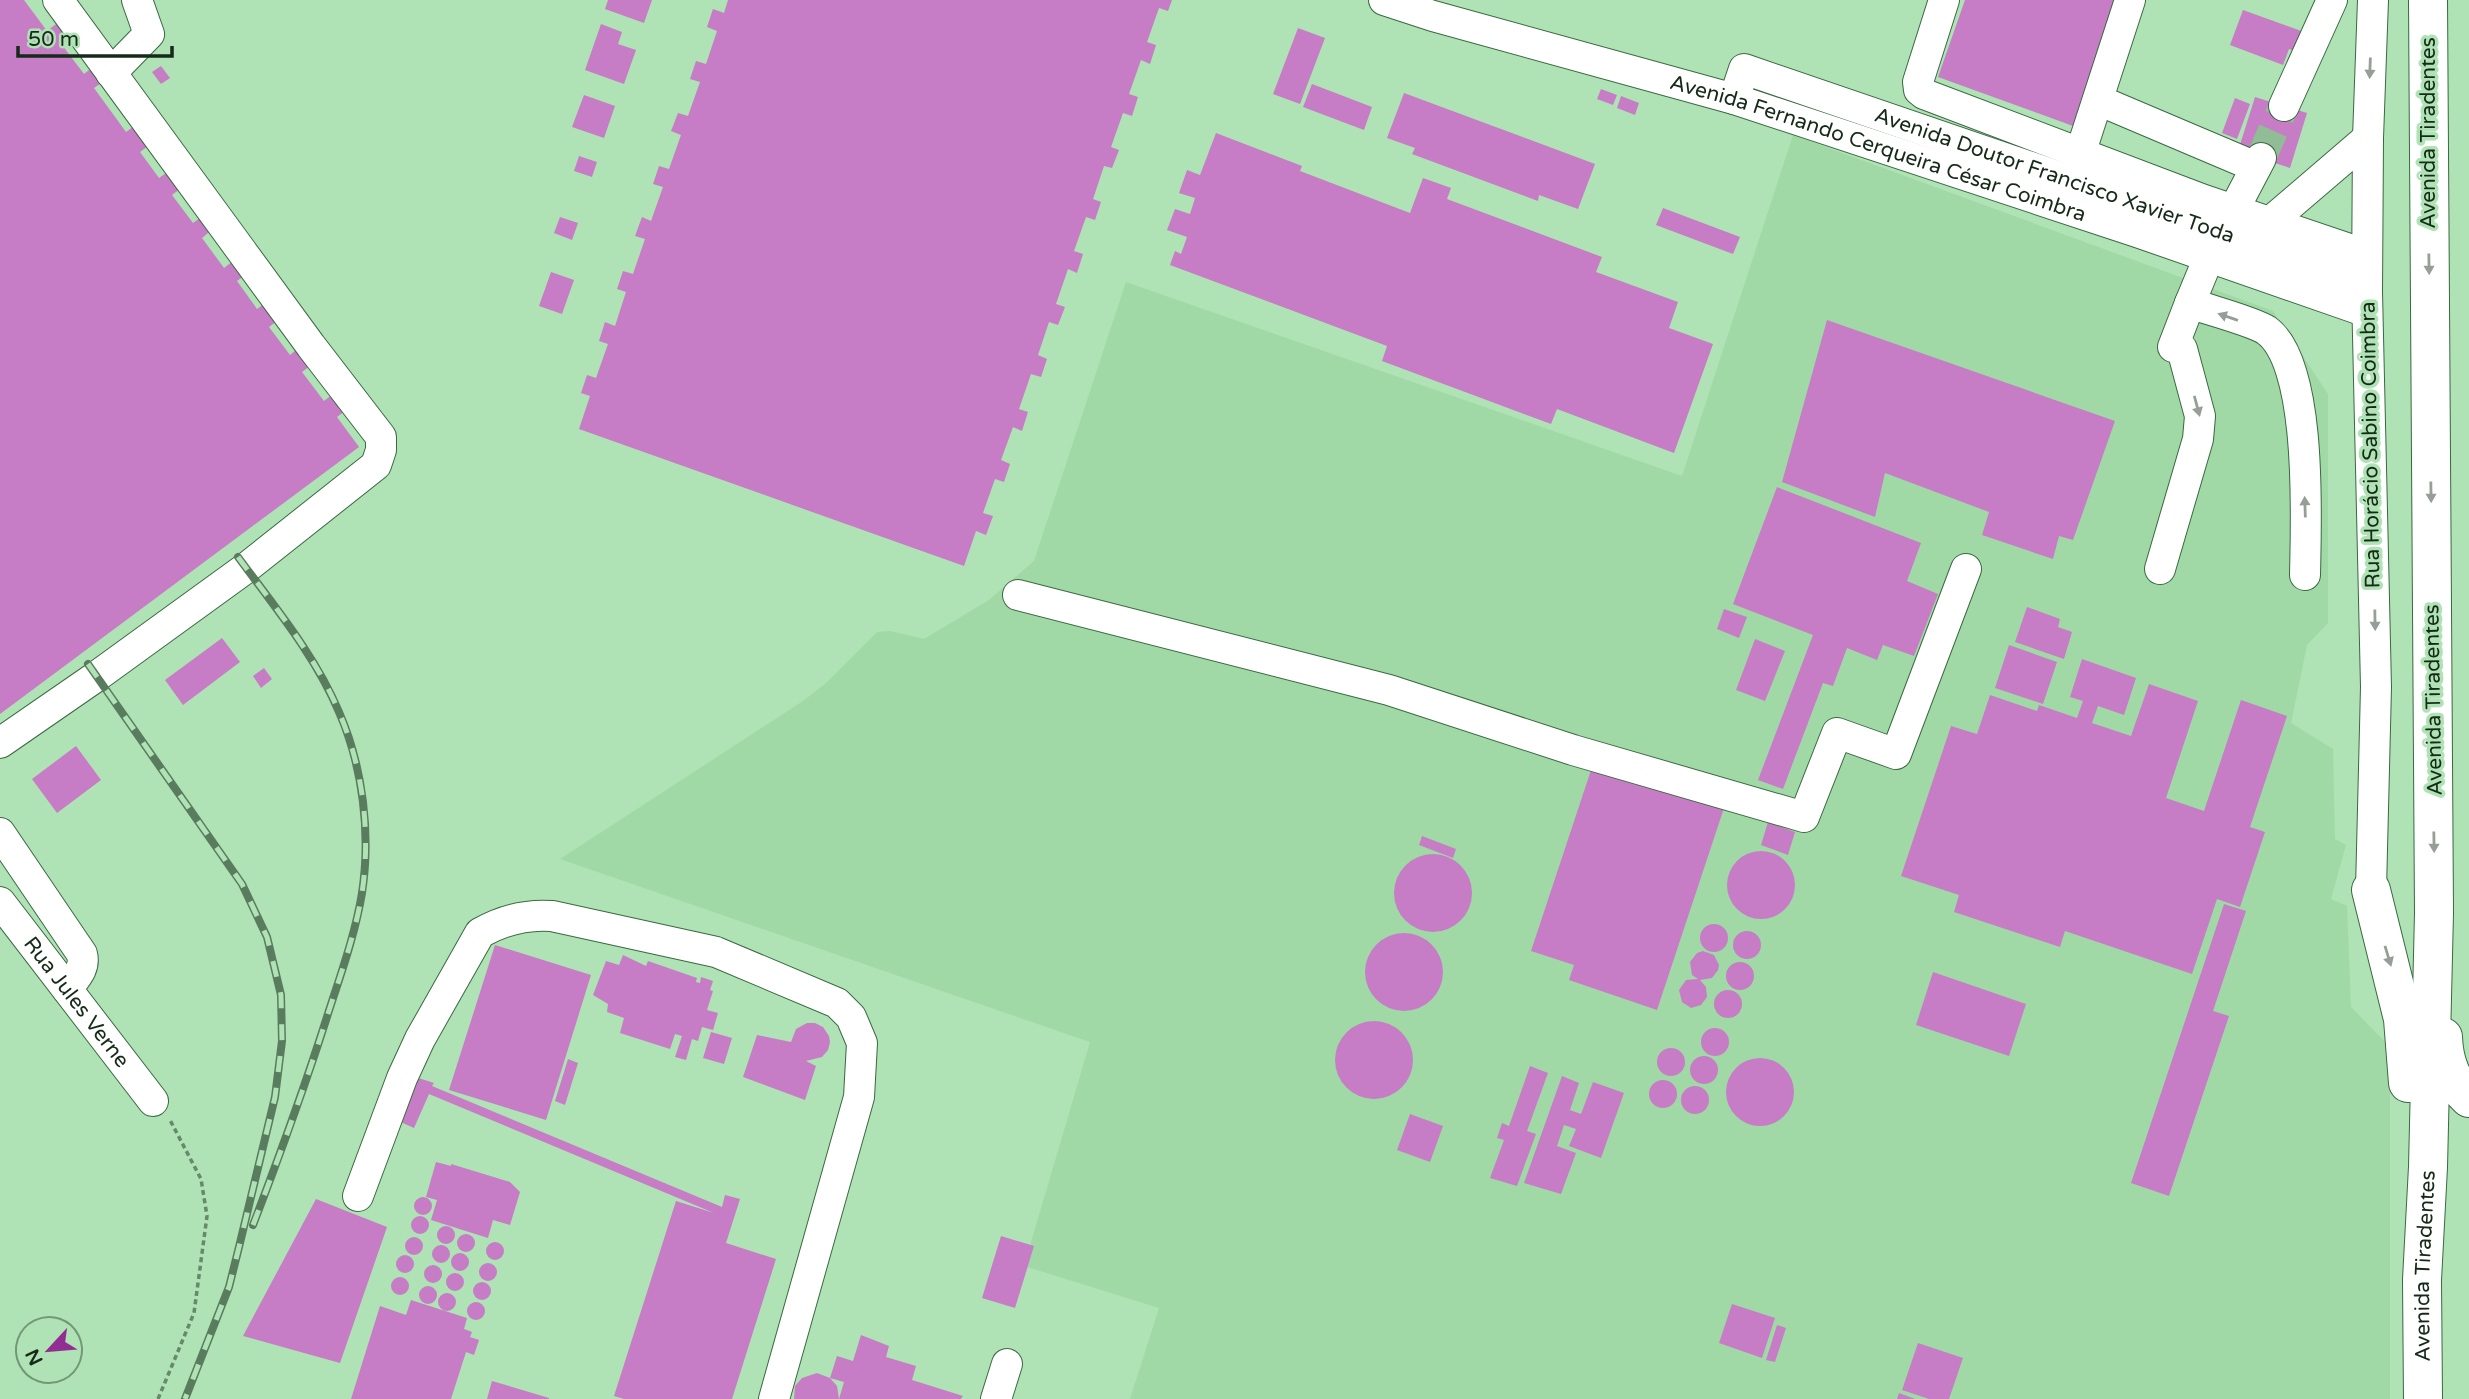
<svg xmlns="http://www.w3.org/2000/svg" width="2469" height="1399" font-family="'Varela Round',sans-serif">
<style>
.built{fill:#a0d9a6}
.building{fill:#c67dc5}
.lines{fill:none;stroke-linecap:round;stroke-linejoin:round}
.minor-tunnel{stroke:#90bd95;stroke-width:30;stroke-dasharray:30 15;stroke-linecap:butt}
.minor-casing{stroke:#3a6941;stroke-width:32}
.highway-casing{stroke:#3a6941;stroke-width:40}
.path{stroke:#658969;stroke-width:3.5;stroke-dasharray:5 3.5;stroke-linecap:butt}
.minor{stroke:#fff;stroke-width:30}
.highway{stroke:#fff;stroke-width:38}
.rail-casing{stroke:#5a7c5e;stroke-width:8}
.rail{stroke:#afe2b4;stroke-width:5;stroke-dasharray:16;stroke-linecap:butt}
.oneway{fill:#969f97}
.labels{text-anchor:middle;stroke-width:7;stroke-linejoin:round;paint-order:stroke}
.street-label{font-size:21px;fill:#162a18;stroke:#afe2b4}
</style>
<rect width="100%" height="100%" fill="#afe2b4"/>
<path class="built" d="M1793 135 2273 311 2328 394V623L2307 645 2291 723 2333 749 2335 839 2346 845 2331 899 2347 906 2351 1007 2390 1047V1399H1130L1159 1308 1024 1266 1090 1042 560 859 803 701 825 684 877 632 890 631 924 639 989 600 1034 561 1126 282 1682 476Z"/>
<path class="building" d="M0 0H24L47 31 60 21 72 37 62 45 84 74 93 67 104 81 94 88 126 132 137 124 152 143 140 152 159 178 172 169 184 186 172 195 193 223 204 215 214 228 202 238 224 268 237 258 248 273 237 281 257 309 268 301 281 318 269 327 290 355 301 346 314 363 302 372 324 401 337 391 349 408 337 417 359 447 0 714Z
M608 0H652L644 23 605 9Z
M728 0H1172L1168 11 1159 8 1147 42 1156 45 1150 64 1141 60 1129 94 1138 97 1132 116 1123 113 1111 147 1119 150 1112 168 1104 166 1093 199 1101 202 1095 220 1086 217 1074 251 1083 254 1077 273 1068 269 1056 304 1065 307 1058 325 1049 322 1038 355 1047 359 1041 377 1031 374 1019 409 1028 412 1022 431 1013 427 1001 460 1010 464 1004 482 995 479 983 513 993 516 986 535 976 531 964 566 579 429 590 396 581 393 587 375 596 378 608 344 599 341 605 322 615 326 626 292 617 289 623 271 633 274 645 239 635 236 642 217 651 221 663 187 653 184 659 166 669 169 681 135 671 131 678 113 688 116 700 82 690 79 696 61 706 64 717 31 707 27 713 9 724 13Z
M1965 0H2116L2101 41 2113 45 2090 76 2073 126 1938 77Z
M2243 10 2307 33 2300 53 2289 49 2283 65 2230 45Z
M601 24 622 32 618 44 636 50 624 84 585 70Z
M1298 28 1325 38 1300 104 1273 94Z
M161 66 170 78 161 84 152 72Z
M1312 84 1372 107 1364 130 1303 107Z
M1601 89 1617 95 1613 105 1597 99Z
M1404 93 1595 164 1578 209 1539 195 1538 201 1412 154 1415 148 1387 138Z
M584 95 615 106 604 138 572 127Z
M1621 96 1639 103 1635 115 1617 108Z
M2255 97 2307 113 2290 168 2238 151Z
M2235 98 2250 104 2237 139 2222 133Z
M1216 133 1302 166 1300 171 1410 213 1423 178 1451 188 1447 199 1602 257 1596 272 1678 302 1669 328 1713 344 1674 453 1557 409 1551 424 1382 361 1387 346 1170 265 1175 251 1181 254 1187 237 1167 230 1175 209 1190 214 1195 198 1179 193 1187 170 1200 175Z
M579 156 597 162 592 177 574 171Z
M1663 208 1740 237 1733 254 1656 225Z
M560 217 578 223 572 240 554 233Z
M551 272 574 280 562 314 539 306Z
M1827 320 2115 421 2073 540 2059 536 2053 559 1982 535 1989 512 1885 473 1875 517 1782 482Z
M1777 487 1921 543 1907 581 1938 594 1914 656 1883 645 1877 660 1847 648 1833 686 1823 683 1783 789 1758 780 1813 635 1733 604Z
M2027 607 2060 619 2058 627 2072 632 2064 659 2015 642Z
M1724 609 1747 617 1739 638 1717 629Z
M222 638 240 662 183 705 165 680Z
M1755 639 1785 651 1765 701 1736 690Z
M2009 645 2057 662 2043 704 1995 688Z
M2082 659 2136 678 2124 715 2098 706 2092 723 2131 736 2149 684 2198 701 2166 798 2204 811 2241 700 2287 716 2250 827 2265 832 2240 907 2217 899 2192 974 2065 931 2060 947 1954 912 1959 895 1901 876 1951 726 1977 734 1990 695 2037 711 2039 705 2077 718 2083 701 2070 697Z
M264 668 272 679 261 688 253 676Z
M76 746 101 780 57 813 32 779Z
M1593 764 1724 808 1657 1010 1569 980 1574 965 1531 951Z
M1768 822 1795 832 1788 855 1761 845Z
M1422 836 1456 849 1453 858 1419 845Z
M1727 885a34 34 0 1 1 68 0a34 34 0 1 1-68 0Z
M1394 893a39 39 0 1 1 78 0a39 39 0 1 1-78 0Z
M2224 904 2246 911 2213 1011 2229 1016 2169 1196 2131 1183Z
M1700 938a14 14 0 1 1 28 0a14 14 0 1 1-28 0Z
M1733 945a14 14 0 1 1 28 0a14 14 0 1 1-28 0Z
M1365 972a39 39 0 1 1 78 0a39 39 0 1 1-78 0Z
M495 945 591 975 546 1120 449 1090Z
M1703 951 1714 955 1719 965 1718 970 1712 978 1700 980 1706 987 1707 997 1701 1005 1691 1008 1682 1002 1679 990 1686 980 1698 979 1692 975 1690 962 1697 953Z
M623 955 646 966 648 961 697 978 696 982 700 983 701 977 713 981 710 990 713 991 707 1010 718 1013 713 1030 702 1027 698 1041 692 1039 686 1060 675 1057 682 1036 675 1034 670 1049 620 1033 624 1018 607 1012 608 1004 593 995 606 961 619 965Z
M1726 976a14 14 0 1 1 28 0a14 14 0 1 1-28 0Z
M1933 972 2026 1004 2009 1056 1916 1025Z
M1714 1004a14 14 0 1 1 28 0a14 14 0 1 1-28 0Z
M1335 1060a39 39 0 1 1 78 0a39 39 0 1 1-78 0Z
M807 1023H815L823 1027 829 1036 830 1042 828 1050 822 1057 806 1061 816 1066 805 1100 743 1077 757 1035 791 1042 796 1029Z
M1701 1042a14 14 0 1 1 28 0a14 14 0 1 1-28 0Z
M711 1032 732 1038 724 1064 703 1058Z
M1657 1062a14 14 0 1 1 28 0a14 14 0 1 1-28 0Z
M1690 1070a14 14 0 1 1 28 0a14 14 0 1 1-28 0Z
M1726 1092a34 34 0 1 1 68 0a34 34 0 1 1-68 0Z
M568 1059 578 1063 565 1105 555 1101Z
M1530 1066 1548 1073 1527 1131 1536 1134 1517 1186 1490 1178 1504 1140 1497 1138 1502 1123 1509 1126Z
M412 1076 434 1083 432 1086 722 1207 725 1195 740 1199 726 1243 776 1259 732 1399H624L614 1396 676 1201 714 1213 429 1094 414 1128 394 1119Z
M1562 1076 1579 1083 1570 1110 1581 1114 1593 1082 1624 1093 1601 1158 1569 1146 1576 1129 1564 1125 1557 1146 1576 1153 1561 1194 1524 1183Z
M1649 1094a14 14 0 1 1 28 0a14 14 0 1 1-28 0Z
M1681 1100a14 14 0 1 1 28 0a14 14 0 1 1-28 0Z
M1410 1114 1443 1126 1430 1162 1397 1150Z
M436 1162 451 1166V1164L510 1182 520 1192 510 1225 493 1220 488 1238 431 1220 437 1200 426 1197Z
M414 1206a9 9 0 1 1 18 0a9 9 0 1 1-18 0Z
M316 1199 387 1227 340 1363 243 1336Z
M411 1225a9 9 0 1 1 18 0a9 9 0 1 1-18 0Z
M437 1235a9 9 0 1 1 18 0a9 9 0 1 1-18 0Z
M457 1243a9 9 0 1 1 18 0a9 9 0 1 1-18 0Z
M1001 1236 1034 1246 1015 1308 982 1298Z
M405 1246a9 9 0 1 1 18 0a9 9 0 1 1-18 0Z
M486 1251a9 9 0 1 1 18 0a9 9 0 1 1-18 0Z
M432 1254a9 9 0 1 1 18 0a9 9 0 1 1-18 0Z
M451 1262a9 9 0 1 1 18 0a9 9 0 1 1-18 0Z
M396 1264a9 9 0 1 1 18 0a9 9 0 1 1-18 0Z
M479 1272a9 9 0 1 1 18 0a9 9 0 1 1-18 0Z
M424 1274a9 9 0 1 1 18 0a9 9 0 1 1-18 0Z
M446 1282a9 9 0 1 1 18 0a9 9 0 1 1-18 0Z
M391 1286a9 9 0 1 1 18 0a9 9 0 1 1-18 0Z
M473 1291a9 9 0 1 1 18 0a9 9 0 1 1-18 0Z
M419 1295a9 9 0 1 1 18 0a9 9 0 1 1-18 0Z
M438 1302a9 9 0 1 1 18 0a9 9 0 1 1-18 0Z
M411 1300 467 1318 464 1329 472 1332 470 1337 479 1340 474 1355 466 1352 451 1399H351L380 1306 406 1315Z
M467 1311a9 9 0 1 1 18 0a9 9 0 1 1-18 0Z
M1732 1304 1775 1318 1762 1358 1719 1343Z
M1777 1325 1786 1328 1775 1362 1766 1360Z
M861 1335 889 1346 886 1357 916 1366 912 1380 963 1396 961 1399H839L844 1382 830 1378 837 1386 839 1399H794L795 1386 802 1378 817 1373 830 1378 837 1356 853 1361Z
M1918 1343 1963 1358 1949 1399H1929L1902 1390Z
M492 1381 549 1398V1399H487Z
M1899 1393 1915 1399H1897Z"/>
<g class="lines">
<path class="minor-tunnel" d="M2261 158 2284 106"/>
<defs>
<g id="minor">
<path id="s1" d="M1384 0 1433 16 1734 99 2137 232 2367 312"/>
<path d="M1944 0 1918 82 1919 90 1924 94 2204 200 2367 255"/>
<path d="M111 73 149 34 137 0"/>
<path id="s2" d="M1734 99 1744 69 2367 282"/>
<path d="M2098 100 2256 167"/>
<path d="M2284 106 2332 0"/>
<path d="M2080 154 2130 0"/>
<path d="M2270 222 2368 138"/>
<path d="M2190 303 2209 257 2261 158"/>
<path d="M2160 569 2198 439 2200 416 2182 349 2173 347 2190 303C2208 310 2252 321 2266 330 2313 362 2306 522 2305 575"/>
<path d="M1018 595 1389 690 1573 750 1804 817 1837 733 1896 754 1966 569"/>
<path d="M0 743 97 676 246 568 376 465 381 450V437L311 346 58 0"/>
<path d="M0 833 82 954C86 969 75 978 67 989"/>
<path d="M2371 890 2376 687 2367 292 2368 138 2373 0"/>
<path id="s3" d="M0 902 153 1101"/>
<path d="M358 1196 402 1078 420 1039 480 933C503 920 526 914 552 916L716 952 837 1003 851 1017 862 1043 859 1097 774 1399"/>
<path d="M996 1399 1007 1364"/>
</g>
<g id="highway">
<path d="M2371 890 2403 1019 2408 1083"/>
<path d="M2443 1037C2444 1062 2451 1081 2469 1098"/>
<path id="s4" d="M2423 1399 2422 1280 2428 1167 2434 913 2428 0"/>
</g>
</defs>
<use href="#minor" class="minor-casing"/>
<use href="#highway" class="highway-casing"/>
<path class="path" d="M158 1399 194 1313 207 1216 201 1179 170 1120"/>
<use href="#minor" class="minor"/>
<use href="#highway" class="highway"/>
<defs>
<path id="rail" d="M238 557C274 606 315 655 339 712 363 767 371 834 362 893 355 936 339 979 326 1020 304 1089 279 1157 253 1225
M88 664 242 884 267 937 281 995 282 1041 275 1097 239 1247 229 1287 185 1399"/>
</defs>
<use href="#rail" class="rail-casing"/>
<use href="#rail" class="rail"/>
</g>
<defs><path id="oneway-solid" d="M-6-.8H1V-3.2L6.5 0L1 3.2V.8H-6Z" transform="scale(1.75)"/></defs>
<g class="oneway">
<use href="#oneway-solid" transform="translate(2370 68) rotate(92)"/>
<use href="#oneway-solid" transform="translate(2429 264) rotate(89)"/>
<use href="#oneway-solid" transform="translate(2228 317) rotate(-161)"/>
<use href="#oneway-solid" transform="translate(2197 406) rotate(75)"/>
<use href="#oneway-solid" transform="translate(2431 492) rotate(89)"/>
<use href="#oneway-solid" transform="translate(2305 507) rotate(-92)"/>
<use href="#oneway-solid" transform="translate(2375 620) rotate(89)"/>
<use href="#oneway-solid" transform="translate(2434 842) rotate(89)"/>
<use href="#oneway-solid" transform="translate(2388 956) rotate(73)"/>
</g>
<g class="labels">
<g class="street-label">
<text transform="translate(2428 133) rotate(-90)" y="7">Avenida Tiradentes</text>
<text dy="7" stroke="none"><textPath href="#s1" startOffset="516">Avenida Fernando Cerqueira César Coimbra</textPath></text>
<text dy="7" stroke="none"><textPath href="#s2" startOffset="360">Avenida Doutor Francisco Xavier Toda</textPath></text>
<text transform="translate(2370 445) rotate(-91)" y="7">Rua Horácio Sabino Coimbra</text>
<text transform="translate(2433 700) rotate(-91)" y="7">Avenida Tiradentes</text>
<text dy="7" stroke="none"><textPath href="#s3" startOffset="126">Rua Jules Verne</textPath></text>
<text dy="7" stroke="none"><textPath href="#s4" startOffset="133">Avenida Tiradentes</textPath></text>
</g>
</g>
<g transform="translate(49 1350) rotate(244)"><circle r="33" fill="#afe2b4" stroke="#729876" stroke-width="2"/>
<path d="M0-5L12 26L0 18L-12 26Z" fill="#922d93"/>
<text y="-10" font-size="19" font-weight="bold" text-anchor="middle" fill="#162a18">N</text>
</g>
<path d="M18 46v10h154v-10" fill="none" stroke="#162a18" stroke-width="3.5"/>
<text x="28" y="46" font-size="21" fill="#162a18" stroke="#afe2b4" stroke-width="5" paint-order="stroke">50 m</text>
</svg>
